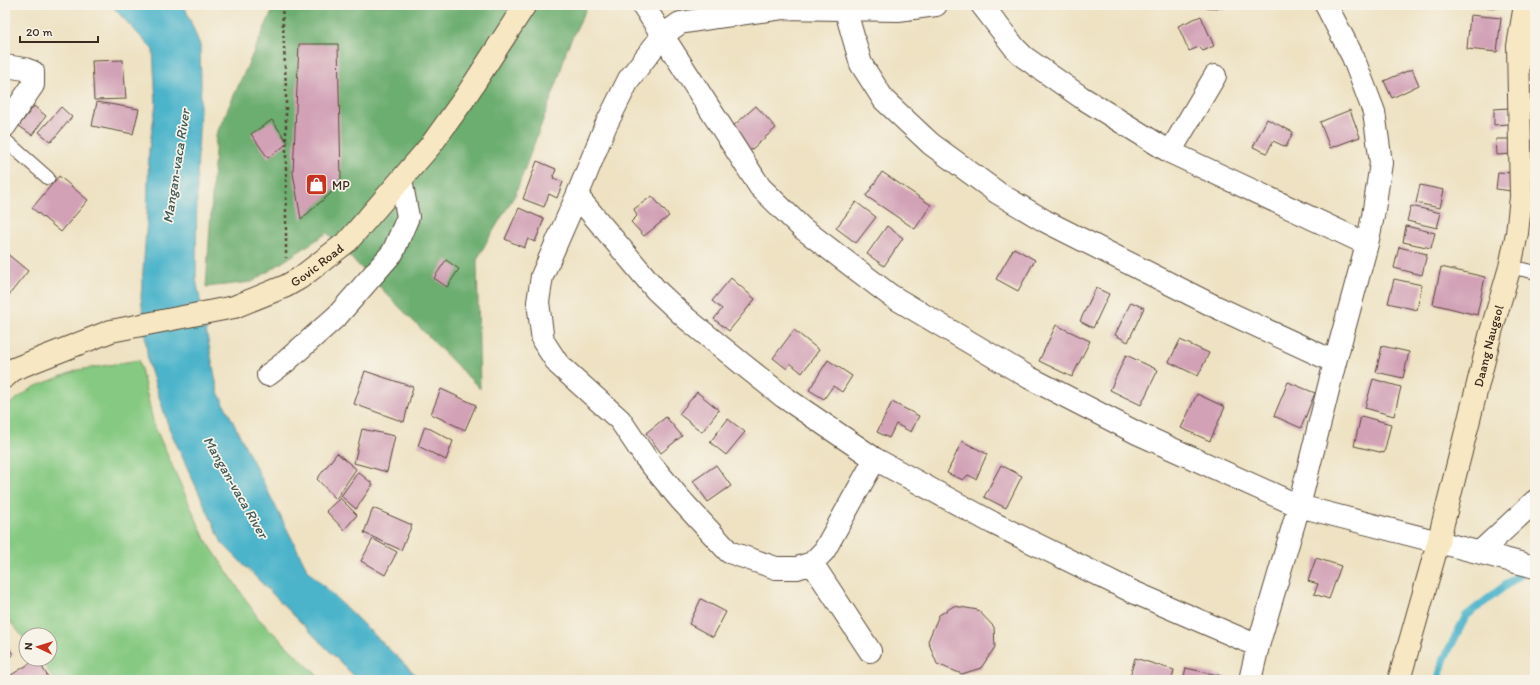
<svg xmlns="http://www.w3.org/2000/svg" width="1540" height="685" font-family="Itim,sans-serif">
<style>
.green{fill:#86c982;stroke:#607a50}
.forest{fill:#6cad70;stroke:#546c47}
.water{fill:#4cb4ca;stroke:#446f74}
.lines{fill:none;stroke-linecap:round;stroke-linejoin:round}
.stream{stroke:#4cb4ca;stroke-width:8}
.building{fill:#d2a1b6}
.lane-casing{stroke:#564637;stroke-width:15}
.street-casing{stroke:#564637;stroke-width:24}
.secondary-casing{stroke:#564637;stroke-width:24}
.path{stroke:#564637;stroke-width:2.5;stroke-dasharray:3 3;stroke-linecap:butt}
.lane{stroke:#fff;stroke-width:13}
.street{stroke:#fff;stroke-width:22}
.secondary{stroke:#f7e8c3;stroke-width:22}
.labels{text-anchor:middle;stroke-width:3.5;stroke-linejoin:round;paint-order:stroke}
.poi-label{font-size:13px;fill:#3b2a1e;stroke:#f7f3e8;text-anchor:start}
.street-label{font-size:13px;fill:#3b2a1e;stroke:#f7f3e8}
.water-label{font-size:14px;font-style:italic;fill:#415a5a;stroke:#f7f3e8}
</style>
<rect width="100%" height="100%" fill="#f7f3e8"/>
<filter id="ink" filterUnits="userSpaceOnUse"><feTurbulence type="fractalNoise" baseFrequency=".025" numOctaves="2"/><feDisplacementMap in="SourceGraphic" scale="8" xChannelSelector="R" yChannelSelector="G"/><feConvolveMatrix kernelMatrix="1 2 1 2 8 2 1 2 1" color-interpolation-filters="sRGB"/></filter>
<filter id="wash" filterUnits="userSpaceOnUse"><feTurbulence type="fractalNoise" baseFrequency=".012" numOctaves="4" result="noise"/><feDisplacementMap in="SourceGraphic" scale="16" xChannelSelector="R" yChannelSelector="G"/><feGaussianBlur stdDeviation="0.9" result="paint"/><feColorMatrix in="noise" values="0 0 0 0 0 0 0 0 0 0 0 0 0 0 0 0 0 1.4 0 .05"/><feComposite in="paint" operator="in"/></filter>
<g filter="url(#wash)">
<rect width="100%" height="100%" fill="#eee2c3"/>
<path class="green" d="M139 360 154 425 204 537 258 618 322 680H54L40 659H50V635H26V641L5 615V407L34 387 78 370Z"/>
<path class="forest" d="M275 5H588L567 48 559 77 515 195 487 241 477 260 480 389 327 233 252 282 206 287 216 135Z"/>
<path class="water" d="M111 5H184L200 45 201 85 197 179 196 279 218 392 308 571 421 680H358L222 543 169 428 148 362 141 297 147 219 149 149 156 104 153 50Z"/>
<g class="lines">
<path class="stream" d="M1438 680 1444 659 1466 616 1528 568"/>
</g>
<g id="blocks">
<path class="building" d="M1193 5H1223V8L1193 7Z
M1472 5H1498V8L1472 6Z
M1470 15 1501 18 1497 52 1467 49Z
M1201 16 1214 46 1203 51 1199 47 1189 51 1178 26Z
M299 44H338L341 179 330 194 301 219 293 173Z
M123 60 126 99 94 100 92 61Z
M1412 69 1419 85 1392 98 1384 81Z
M97 102 139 109 133 134 92 126Z
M34 106 46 116 32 135 19 126Z
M756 106 776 128 743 157 732 127Z
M61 107 72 117 51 142 39 132Z
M1509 108V124L1494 125V109Z
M1350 110 1360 137 1330 148 1320 122Z
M1267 119 1293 132 1286 147 1273 141 1267 153 1253 147Z
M272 120 288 143 268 158 251 134Z
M1496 139H1512V154L1497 155Z
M537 161 556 169 553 178 563 182 557 198 549 194 544 207 523 199Z
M882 172 931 205 915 229 866 196Z
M1498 172 1514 173 1512 191 1496 189Z
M59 176 88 200 61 232 32 208Z
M1420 185 1444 190 1440 208 1416 203Z
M652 196 669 216 644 236 631 222 637 216 634 209Z
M856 202 876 217 856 243 836 228Z
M1411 206 1441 213 1437 228 1407 221Z
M519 208 544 219 535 242 528 239 524 248 505 239Z
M887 226 903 238 884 266 867 254Z
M1406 226 1435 233 1431 248 1403 242Z
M1399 247 1427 254 1422 275 1394 268Z
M1014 248 1035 260 1018 291 996 279Z
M5 252 28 271 5 300Z
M446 260 459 269 447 287 434 278Z
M1441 267 1485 277 1477 315 1433 304Z
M731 278 755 299 729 331 714 319 722 309 712 301Z
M1394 279 1422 285 1417 310 1388 303Z
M1096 288 1109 294 1093 328 1080 321Z
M1131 302 1144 308 1128 342 1115 335Z
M1056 325 1090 341 1072 377 1039 361Z
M794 330 819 350 802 373 790 363 787 369 773 358Z
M1180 340 1209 353 1198 376 1169 362Z
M1382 346 1409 352 1403 378 1376 372Z
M1126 355 1158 370 1141 405 1110 390Z
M828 360 852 376 842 392 833 386 824 399 809 390Z
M365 371 413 387 404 422 354 404Z
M1373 379 1401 387 1394 416 1365 408Z
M1288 382 1315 393 1301 428 1274 416Z
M441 389 476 405 465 430 431 414Z
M697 392 719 410 702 432 679 414Z
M1197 394 1225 407 1210 441 1181 428Z
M892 402 919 416 911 432 896 424 889 438 877 432Z
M1361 416 1391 424 1384 453 1354 446Z
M666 417 682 436 661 453 646 433Z
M728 419 745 432 726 455 710 442Z
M425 426 453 441 446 460 418 446Z
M362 429 395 436 387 472 354 463Z
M962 441 987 454 976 479 968 475 963 480 947 473Z
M337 453 356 469 336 499 317 479Z
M716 465 731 486 708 502 693 481Z
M1001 465 1022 476 1006 508 984 497Z
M358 472 373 484 356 509 341 496Z
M340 498 357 515 344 530 326 511Z
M373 508 412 525 401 550 364 533Z
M373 539 397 552 385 575 361 561Z
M1316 558 1341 566 1329 599 1314 594 1318 584 1308 581Z
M701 599 726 612 713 637 689 624Z
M954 606 978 610 994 627 995 647 981 668 962 674 937 664 928 641 939 615Z
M5 641 13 655 5 660Z
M1135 658 1174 670 1172 680H1129Z
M37 659 50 680H9L8 677Z
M1186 668 1222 676V680H1183Z"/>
</g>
</g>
<g filter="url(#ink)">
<use href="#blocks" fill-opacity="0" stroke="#564637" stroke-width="1"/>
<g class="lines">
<defs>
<path id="lane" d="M5 140 48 178
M1510 267 1535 272"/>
<path id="street" d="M643 5 760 187 802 228 890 295 1030 378 1137 433 1299 506 1535 567
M982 5 1015 48 1024 57 1081 97 1170 152 1367 244
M845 8 861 64 884 100 931 144 998 193 1045 221 1212 305 1335 362
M5 66 25 69 33 72V85L5 126
M1170 152 1215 76
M577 196 656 290 687 319 746 367 784 397 875 459 993 523 1131 591 1258 646
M268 375 284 363 338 315 393 252 408 217 401 180
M875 459 824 551 812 563 797 568H776L729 552 680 499 645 457 620 420 558 364 543 341 538 302 542 276 577 196 605 127 629 79 663 35 680 23 717 17 783 8 898 10 936 5
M1480 552 1535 501
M812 563 870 651
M1250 680 1258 646 1299 506 1335 362 1367 244 1373 216 1381 163 1374 112 1353 57 1326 5"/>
<g id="secondary">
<path id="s1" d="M5 377 14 369 111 331 234 307 286 286 300 278 348 241 431 145 464 99 525 5"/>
<path id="s2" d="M1399 680 1438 543 1491 332 1510 267 1517 233 1521 197 1518 46 1525 5"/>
</g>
</defs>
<use href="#lane" class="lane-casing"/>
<use href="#street" class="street-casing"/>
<use href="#secondary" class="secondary-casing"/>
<path class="path" d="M282 5 286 88V258"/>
<use href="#lane" class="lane"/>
<use href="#street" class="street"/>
<use href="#secondary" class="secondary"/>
</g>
</g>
<defs>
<symbol id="shop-square" viewBox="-11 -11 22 22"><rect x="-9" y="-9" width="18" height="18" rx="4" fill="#c8321e" stroke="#f7f3e8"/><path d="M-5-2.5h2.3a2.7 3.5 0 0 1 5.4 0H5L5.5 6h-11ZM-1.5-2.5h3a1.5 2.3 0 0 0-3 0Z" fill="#fff"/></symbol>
</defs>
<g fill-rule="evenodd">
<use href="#shop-square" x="304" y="172" width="25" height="25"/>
</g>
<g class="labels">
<g class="poi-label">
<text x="332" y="190">MP</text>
</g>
<g class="street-label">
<text dy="5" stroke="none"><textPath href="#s1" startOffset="335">Govic Road</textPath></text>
<text dy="5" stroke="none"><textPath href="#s2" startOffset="346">Daang Naugsol</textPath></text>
</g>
<g class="water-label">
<text transform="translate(176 166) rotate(-81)" y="5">Mangan-vaca River</text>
<text transform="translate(236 487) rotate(60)" y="5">Mangan-vaca River</text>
</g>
</g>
<rect width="1540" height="685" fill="none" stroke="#f7f3e8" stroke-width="20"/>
<g transform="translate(38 647) rotate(274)"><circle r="19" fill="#f7f3e8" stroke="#aca397"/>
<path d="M0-3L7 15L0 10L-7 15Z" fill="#c8321e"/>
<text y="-6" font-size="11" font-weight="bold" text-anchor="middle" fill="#3b2a1e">N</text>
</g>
<path d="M20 36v6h78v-6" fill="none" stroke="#3b2a1e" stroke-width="2"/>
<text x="26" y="36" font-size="12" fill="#3b2a1e" stroke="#f7f3e8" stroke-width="3" paint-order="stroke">20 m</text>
</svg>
